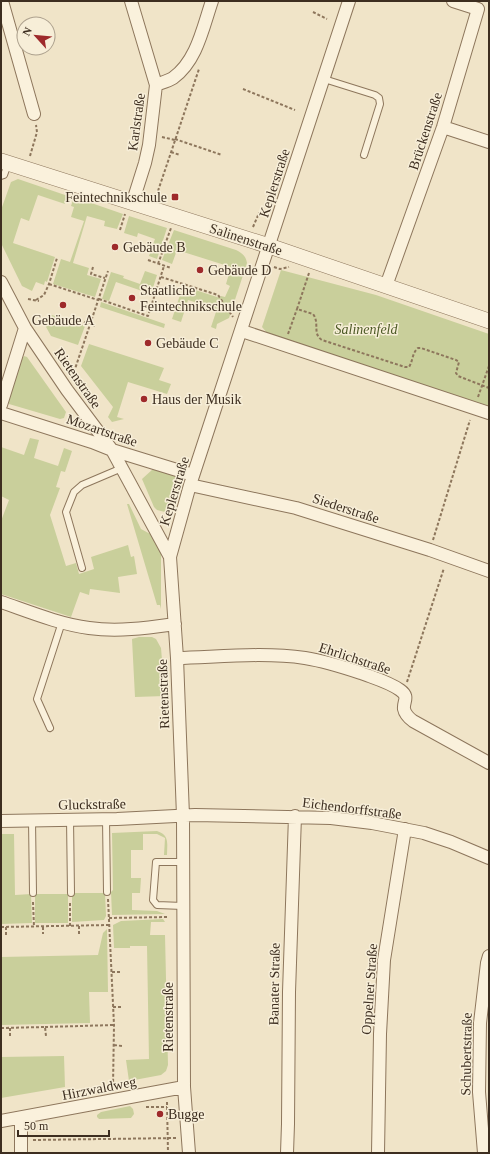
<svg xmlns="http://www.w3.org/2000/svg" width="490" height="1154" font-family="Georgia,serif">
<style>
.green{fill:#c9cf9b}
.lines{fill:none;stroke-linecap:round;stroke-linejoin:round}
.service-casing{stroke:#8d765c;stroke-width:8}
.minor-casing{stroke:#8d765c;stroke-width:14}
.tertiary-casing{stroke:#8d765c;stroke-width:16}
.path{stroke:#8d765c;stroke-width:2;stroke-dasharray:3 2;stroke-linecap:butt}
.service{stroke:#faf1dc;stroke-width:6}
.minor{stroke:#faf1dc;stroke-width:12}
.tertiary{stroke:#faf1dc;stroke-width:15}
.poi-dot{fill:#9e2a2b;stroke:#f7eed8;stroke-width:1.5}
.labels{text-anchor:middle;stroke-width:3;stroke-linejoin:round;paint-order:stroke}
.street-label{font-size:14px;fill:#3d2e20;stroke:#f7eed8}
.poi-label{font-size:14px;fill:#3d2e20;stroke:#f7eed8;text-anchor:start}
.park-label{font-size:14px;font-style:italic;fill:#4d5a26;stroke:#f7eed8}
</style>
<rect width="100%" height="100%" fill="#f0e4c8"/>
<path class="green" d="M18 179 68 196 65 204 38 195 29 221 21 218 13 243 55 257 47 282 45 281 44 285 36 282 32 291 22 286 1 243V210L11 182Z
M74 197 123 214 117 229 104 226 105 221 87 216 73 263 89 268 87 275 101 279 95 297 53 284 61 259 70 262 84 221 71 217 74 207 71 206Z
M129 216 167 228 157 259 149 256 155 239 138 233 137 237 124 233Z
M174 230 236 250C242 253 246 256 247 263L229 318 217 324 216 329 211 327 217 309 188 300 181 322 172 319 183 286 220 298 221 296 225 297 230 286 226 284 231 267 177 250 172 264 162 260Z
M281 270 376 295 489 334V406L268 334 262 327Z
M145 271 157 275 151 294 116 282 109 301 102 299 111 272 124 276 123 278 140 284Z
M101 302 165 324 164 328 100 307Z
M49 314 85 326 78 345 51 336 45 325Z
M89 344 164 368 159 380 171 384 167 394 128 382 117 417 124 419 112 422 108 417 113 407 81 366Z
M24 356 27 357 66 412 64 418 60 419 9 404 8 401 22 359Z
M30 438 39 440 34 458 58 466 64 448 72 451 65 472 61 471 56 487 60 488 50 515 66 566 76 563 79 574 94 569 91 557 128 545 131 557 134 556 137 574 118 577 120 593 90 589 89 595 80 592 71 617 1 594V521L9 500 1 496V447L24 455Z
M153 469C158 471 171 474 175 476 184 482 177 499 175 507L165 512 157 510 154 507 142 479Z
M127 504H129L141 529 154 536 161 550V609L160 605H157Z
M139 637H152L156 639 161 648 165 696 135 697 132 639Z
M157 831C170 835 167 844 167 855H164L165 838 157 834H143V850H131V878H141L140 893H132V910L157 911 165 914 112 915 111 892 113 890 112 833Z
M1 834H14L15 895 31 894 32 923 1 924Z
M72 893H105L106 916 104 920 72 922Z
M35 894H68V923H35Z
M163 919 165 922H151L150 935H165L168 1065 166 1071 161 1075 129 1081 126 1060 149 1059 147 946H130V948H114L113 925 121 921Z
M107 929 108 992H89L90 1023 1 1025V957L98 955 103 933Z
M64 1056 65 1087 1 1098V1057Z
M130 1106 133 1109 134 1114 131 1118 99 1119 97 1117V1115L101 1112Z"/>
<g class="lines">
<defs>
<path id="service" d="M324 79 375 95 379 98 380 104 364 155
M1 176 4 175 8 164
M82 568 66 512 74 492 82 485 122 468
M50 728 37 699 62 622
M70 819 71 893
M106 819 107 892
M32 820 33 893
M183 906 157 905 153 900 156 862H183"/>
<path id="minor" d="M2 1 34 114
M131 1 156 85 149 145 145 163 133 201
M156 85C161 83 168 81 173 78 197 61 203 27 212 1
M443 127 489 142
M1 282 25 328 67 390 112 450 170 557 177 658 183 816 184 1087 189 1153
M386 286 443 127 478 9 453 1
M242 331 489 413
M1 405 25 328
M1 413 92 442 112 450 193 475
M190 485 296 508 430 550 489 571
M170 557 190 485 349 1
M1 602C30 612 59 624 89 628 118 632 146 628 175 624
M177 658C218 657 264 652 305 658 324 661 343 667 361 673 374 678 389 682 400 690 410 697 403 701 404 709 405 714 409 718 413 721L489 763
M1 821 117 819 195 815 331 818 372 823 424 833 451 842 489 858
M21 1118V1153
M1 1121 184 1087
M287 1153 288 1124 289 992 295 816
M378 1153 380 1034 384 960 405 829
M484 1153 479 1092 480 1023 487 963 489 956"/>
<path id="tertiary" d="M1 161 269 246 489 321"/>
</defs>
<use href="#service" class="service-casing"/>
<use href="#minor" class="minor-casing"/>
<use href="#tertiary" class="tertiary-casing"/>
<path class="path" d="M313 12 327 19
M243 89 295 110
M162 137 175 140
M175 139 222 155
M171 152 180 155
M30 156 37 132 36 125
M158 191 199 69
M253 227 259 213 267 215
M120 230 125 214
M148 260 171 268
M158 264 171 228
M93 267 91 274 105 278
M274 267 280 269 289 267
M309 273 297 309 313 314C320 323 312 334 322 340L405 367H409C413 361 412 353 418 348H421L456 360 459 362 456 373 458 376 489 388
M161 277 218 295 233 317
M49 284 98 300
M28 299 39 301
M99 299 148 316 164 266
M36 300 44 295 49 284 57 258
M84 322 95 326
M288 334 297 309
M74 372 108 271
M478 397 489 366
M433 540 470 420
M407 682 444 568
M108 899 114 1025 113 1086
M33 902 34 927
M109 918 168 917
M70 926V901
M79 926V934
M1 927 109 925
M6 927V936
M43 927V934
M112 972H121
M113 1007H122
M45 1027 114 1025
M1 1028 45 1027 46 1036
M10 1028V1036
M114 1045 122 1046
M167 1102 168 1153
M146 1107H167
M33 1140 176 1138"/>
<use href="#service" class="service"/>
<use href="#minor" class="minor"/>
<use href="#tertiary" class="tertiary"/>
</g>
<g class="poi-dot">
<rect x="171" y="193" width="8" height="8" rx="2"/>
<circle cx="115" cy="247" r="4"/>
<circle cx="200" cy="270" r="4"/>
<circle cx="132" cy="298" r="4"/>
<circle cx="63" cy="305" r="4"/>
<circle cx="148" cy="343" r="4"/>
<circle cx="144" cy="399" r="4"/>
<circle cx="160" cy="1114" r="4"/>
</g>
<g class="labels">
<g class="street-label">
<text transform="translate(136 122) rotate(-82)" y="5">Karlstraße</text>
<text transform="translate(425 131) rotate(-72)" y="5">Brückenstraße</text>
<text transform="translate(274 183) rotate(-72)" y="5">Keplerstraße</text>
<text transform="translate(246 239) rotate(18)" y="5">Salinenstraße</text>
<text transform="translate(78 378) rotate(55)" y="5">Rietenstraße</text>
<text transform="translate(102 430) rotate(19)" y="5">Mozartstraße</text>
<text transform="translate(174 491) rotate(-73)" y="5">Keplerstraße</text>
<text transform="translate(346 508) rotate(18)" y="5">Siederstraße</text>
<text transform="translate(355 658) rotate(18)" y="5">Ehrlichstraße</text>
<text transform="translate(163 694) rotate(-92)" y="5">Rietenstraße</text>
<text transform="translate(92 804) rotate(-1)" y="5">Gluckstraße</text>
<text transform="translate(352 808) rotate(7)" y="5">Eichendorffstraße</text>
<text transform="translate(274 984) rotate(-89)" y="5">Banater Straße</text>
<text transform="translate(369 989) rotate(-86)" y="5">Oppelner Straße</text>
<text transform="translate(168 1017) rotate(-90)" y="5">Rietenstraße</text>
<text transform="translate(466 1054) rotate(-89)" y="5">Schubertstraße</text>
<text transform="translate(99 1088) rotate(-11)" y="5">Hirzwaldweg</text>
</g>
<g class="poi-label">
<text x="167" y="202" text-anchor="end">Feintechnikschule</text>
<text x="123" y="252">Gebäude B</text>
<text x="208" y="275">Gebäude D</text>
<text x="140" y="295">Staatliche<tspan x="140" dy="16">Feintechnikschule</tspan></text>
<text x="63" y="325" text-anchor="middle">Gebäude A</text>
<text x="156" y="348">Gebäude C</text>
<text x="152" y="404">Haus der Musik</text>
<text x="168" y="1119">Bugge</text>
</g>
<g class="park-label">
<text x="366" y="334">Salinenfeld</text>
</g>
</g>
<rect width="490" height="1154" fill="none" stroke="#3d2e20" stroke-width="4"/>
<g transform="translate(36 36) rotate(297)"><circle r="19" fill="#f7eed8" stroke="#ada18e"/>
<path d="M0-3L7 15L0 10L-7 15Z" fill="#9e2a2b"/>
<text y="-6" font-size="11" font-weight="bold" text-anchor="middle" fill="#3d2e20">N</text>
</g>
<path d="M18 1130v6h91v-6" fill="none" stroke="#3d2e20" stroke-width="2"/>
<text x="24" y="1130" font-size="12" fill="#3d2e20" stroke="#f7eed8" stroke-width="3" paint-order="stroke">50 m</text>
</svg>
